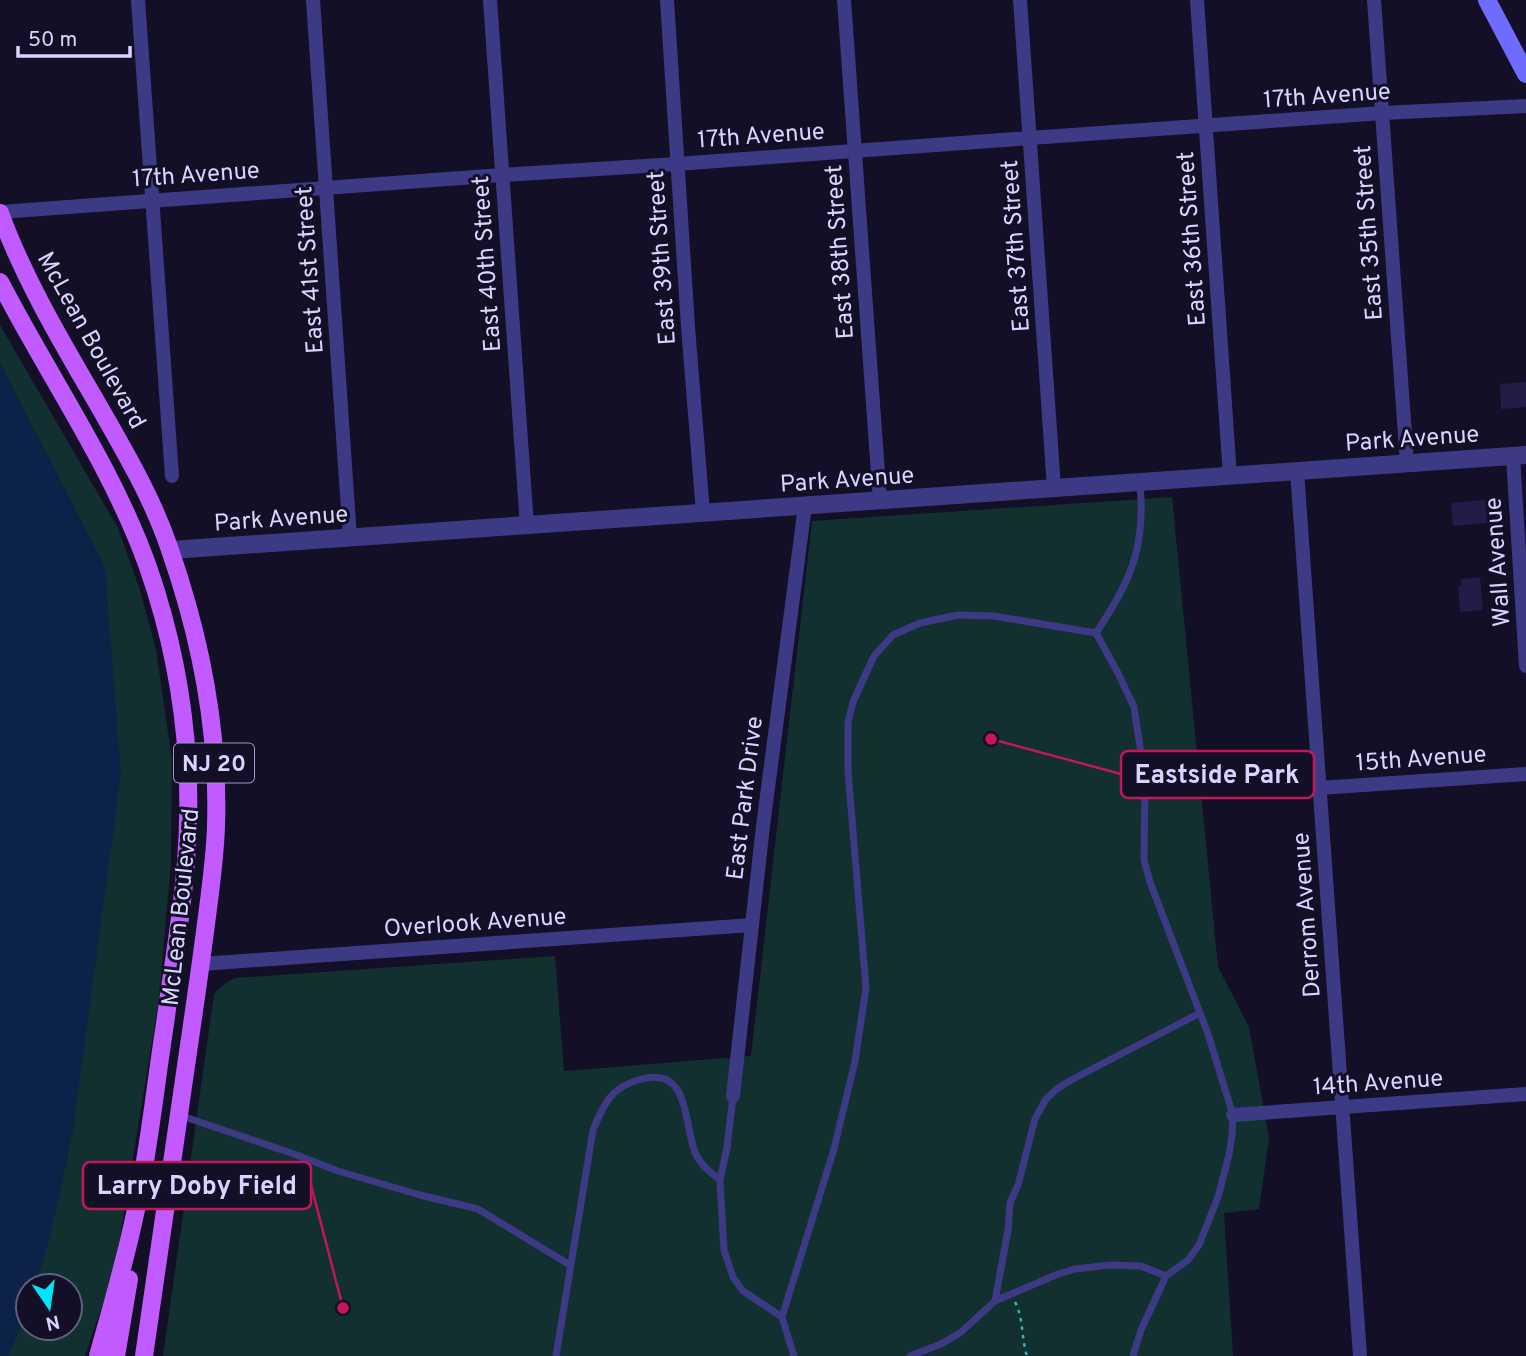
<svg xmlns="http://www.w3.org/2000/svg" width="1526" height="1356" font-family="Overpass,sans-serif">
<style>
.green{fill:#12302f}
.water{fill:#0c2248}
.building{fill:#241b47}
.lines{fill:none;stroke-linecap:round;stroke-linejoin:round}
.path{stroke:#2fb8b0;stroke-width:2.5;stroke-dasharray:3.5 5;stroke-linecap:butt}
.service{stroke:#3d3a85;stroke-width:7}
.minor{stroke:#3d3a85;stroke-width:14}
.tertiary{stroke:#3d3a85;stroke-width:18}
.secondary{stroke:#6f6bff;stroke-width:18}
.primary{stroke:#c25bff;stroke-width:18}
.labels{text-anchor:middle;stroke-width:6;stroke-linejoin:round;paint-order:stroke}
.shield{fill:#130f26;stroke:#9e99be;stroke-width:2}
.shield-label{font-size:23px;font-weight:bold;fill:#d9d4ff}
.street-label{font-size:24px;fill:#d9d4ff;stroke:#130f26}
.leader{fill:none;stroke:#c2185b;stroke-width:2.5}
.callout-dot{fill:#c2185b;stroke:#130f26;stroke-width:2.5}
.callout{fill:#130f26;stroke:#c2185b;stroke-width:2.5}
.callout-label{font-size:26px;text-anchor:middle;font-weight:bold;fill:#d9d4ff}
</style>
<rect width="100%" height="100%" fill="#130f26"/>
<path class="green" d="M0 325 118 528 140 590 156 650 172 760 171 862 159 999 115 1268 85 1356H8L28 1307V1328H70V1286H35C52 1233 63 1178 74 1123L105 568 0 363Z
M1172 497 1218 967 1249 1027 1269 1138 1259 1209 1224 1213 1233 1356H163L214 994 223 985 235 978 555 956 564 1071 751 1056 812 521Z"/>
<path class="water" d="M0 363 105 568 121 774 74 1123 59 1198 45 1256 35 1286H28V1307L8 1356H0Z"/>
<path class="building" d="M1526 382V407L1501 409 1500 384Z
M1485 500 1487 523 1453 526 1451 503Z
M1480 577 1483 610 1460 612 1458 587H1461V579Z"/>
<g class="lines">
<path class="path" d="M1015 1302C1024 1319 1021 1338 1027 1356"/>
<path class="service" d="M1096 633 1118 673 1134 707 1145 780 1144 860 1150 882 1208 1034 1233 1115 1232 1135 1229 1155 1218 1197 1199 1245 1188 1260 1166 1276 1141 1330 1133 1356
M1096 633C1131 581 1146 547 1140 484
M733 1096 727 1148 720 1180 724 1250 733 1277 743 1291 782 1317
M179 1115 294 1154 338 1171 420 1195 478 1209 570 1265
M995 1301 1008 1230 1010 1203 1018 1185 1035 1119 1046 1099 1058 1088 1073 1079 1200 1013
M556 1356 593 1130C603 1106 610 1088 638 1080 690 1064 683 1121 695 1152 700 1165 710 1172 720 1180
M794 1356 782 1317 834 1149 855 1061 866 988 848 771V722L853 702 874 656 893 635 920 623 958 615 994 616 1096 633
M910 1356 941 1344 960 1333 995 1301 1058 1274 1075 1269 1110 1265 1141 1266 1166 1276"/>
<path class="minor" d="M138 0 172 476
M313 0 350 538
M490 0 527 526
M667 0 688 327 703 513
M844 0 880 501
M1020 0 1054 488
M1197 0 1230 476
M1374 0 1407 463
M0 212 502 175 677 164 1030 138 1383 113 1526 106
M1513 456 1526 666
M1297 471 1360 1356
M1319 788 1526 774
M201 964 752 925
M733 1096 763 826 805 506
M1233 1115 1526 1094"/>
<path class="tertiary" d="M171 550 1526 455"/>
<path class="secondary" d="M1487 0 1526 74"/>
<path class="primary" d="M0 213C26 284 66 349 104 415 129 459 154 502 170 550 201 639 219 732 216 826 215 857 211 886 207 916 201 964 194 1011 187 1059 173 1158 159 1257 144 1356
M0 282C49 377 112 466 148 567 181 662 194 762 186 862 182 916 172 970 165 1024 155 1087 149 1152 135 1214 125 1262 111 1309 98 1356
M116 1356 129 1279"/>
</g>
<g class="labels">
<rect class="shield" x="174" y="743.5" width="80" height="39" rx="5"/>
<g class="shield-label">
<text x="214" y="771">NJ 20</text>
</g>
<g class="street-label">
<text transform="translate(1327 95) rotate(-4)" y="8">17th Avenue</text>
<text transform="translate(761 135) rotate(-4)" y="8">17th Avenue</text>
<text transform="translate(196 174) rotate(-4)" y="8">17th Avenue</text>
<text transform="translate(1368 233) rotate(-94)" y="8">East 35th Street</text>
<text transform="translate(1191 239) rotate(-94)" y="8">East 36th Street</text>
<text transform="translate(1015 246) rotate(-94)" y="8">East 37th Street</text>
<text transform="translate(839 252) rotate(-94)" y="8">East 38th Street</text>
<text transform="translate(661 258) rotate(-94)" y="8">East 39th Street</text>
<text transform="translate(486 264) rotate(-94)" y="8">East 40th Street</text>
<text transform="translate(309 270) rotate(-94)" y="8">East 41st Street</text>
<text transform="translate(92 340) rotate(61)" y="8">McLean Boulevard</text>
<text transform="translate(1412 438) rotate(-4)" y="8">Park Avenue</text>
<text transform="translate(847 479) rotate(-4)" y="8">Park Avenue</text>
<text transform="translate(281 518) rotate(-4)" y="8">Park Avenue</text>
<text transform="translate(1497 562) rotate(-94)" y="8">Wall Avenue</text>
<text transform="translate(1421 758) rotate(-4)" y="8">15th Avenue</text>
<text transform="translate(744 798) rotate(-83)" y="8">East Park Drive</text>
<text transform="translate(180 907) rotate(-84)" y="8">McLean Boulevard</text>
<text transform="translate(1306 915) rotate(-94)" y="8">Derrom Avenue</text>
<text transform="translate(475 922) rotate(-4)" y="8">Overlook Avenue</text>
<text transform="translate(1378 1082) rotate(-4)" y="8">14th Avenue</text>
</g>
</g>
<path class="leader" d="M991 739L1121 774M343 1308L311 1185"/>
<g class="callout-dot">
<circle cx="991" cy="739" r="7"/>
<circle cx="343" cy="1308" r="7"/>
</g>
<g class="callout">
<rect x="1121" y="751" width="193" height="47" rx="7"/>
<rect x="83" y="1162" width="228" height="47" rx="7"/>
</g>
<g class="callout-label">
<text x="1217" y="783">Eastside Park</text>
<text x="197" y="1194">Larry Doby Field</text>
</g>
<g transform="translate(49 1307) rotate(167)"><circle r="33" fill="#130f26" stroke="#625e7d" stroke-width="2"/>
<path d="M0-5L12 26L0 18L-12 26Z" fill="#00e5ff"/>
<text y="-10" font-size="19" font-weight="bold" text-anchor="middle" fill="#d9d4ff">N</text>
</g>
<path d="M18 46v10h112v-10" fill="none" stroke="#d9d4ff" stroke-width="3.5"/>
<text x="28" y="46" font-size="21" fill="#d9d4ff" stroke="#130f26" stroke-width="5" paint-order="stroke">50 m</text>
</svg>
